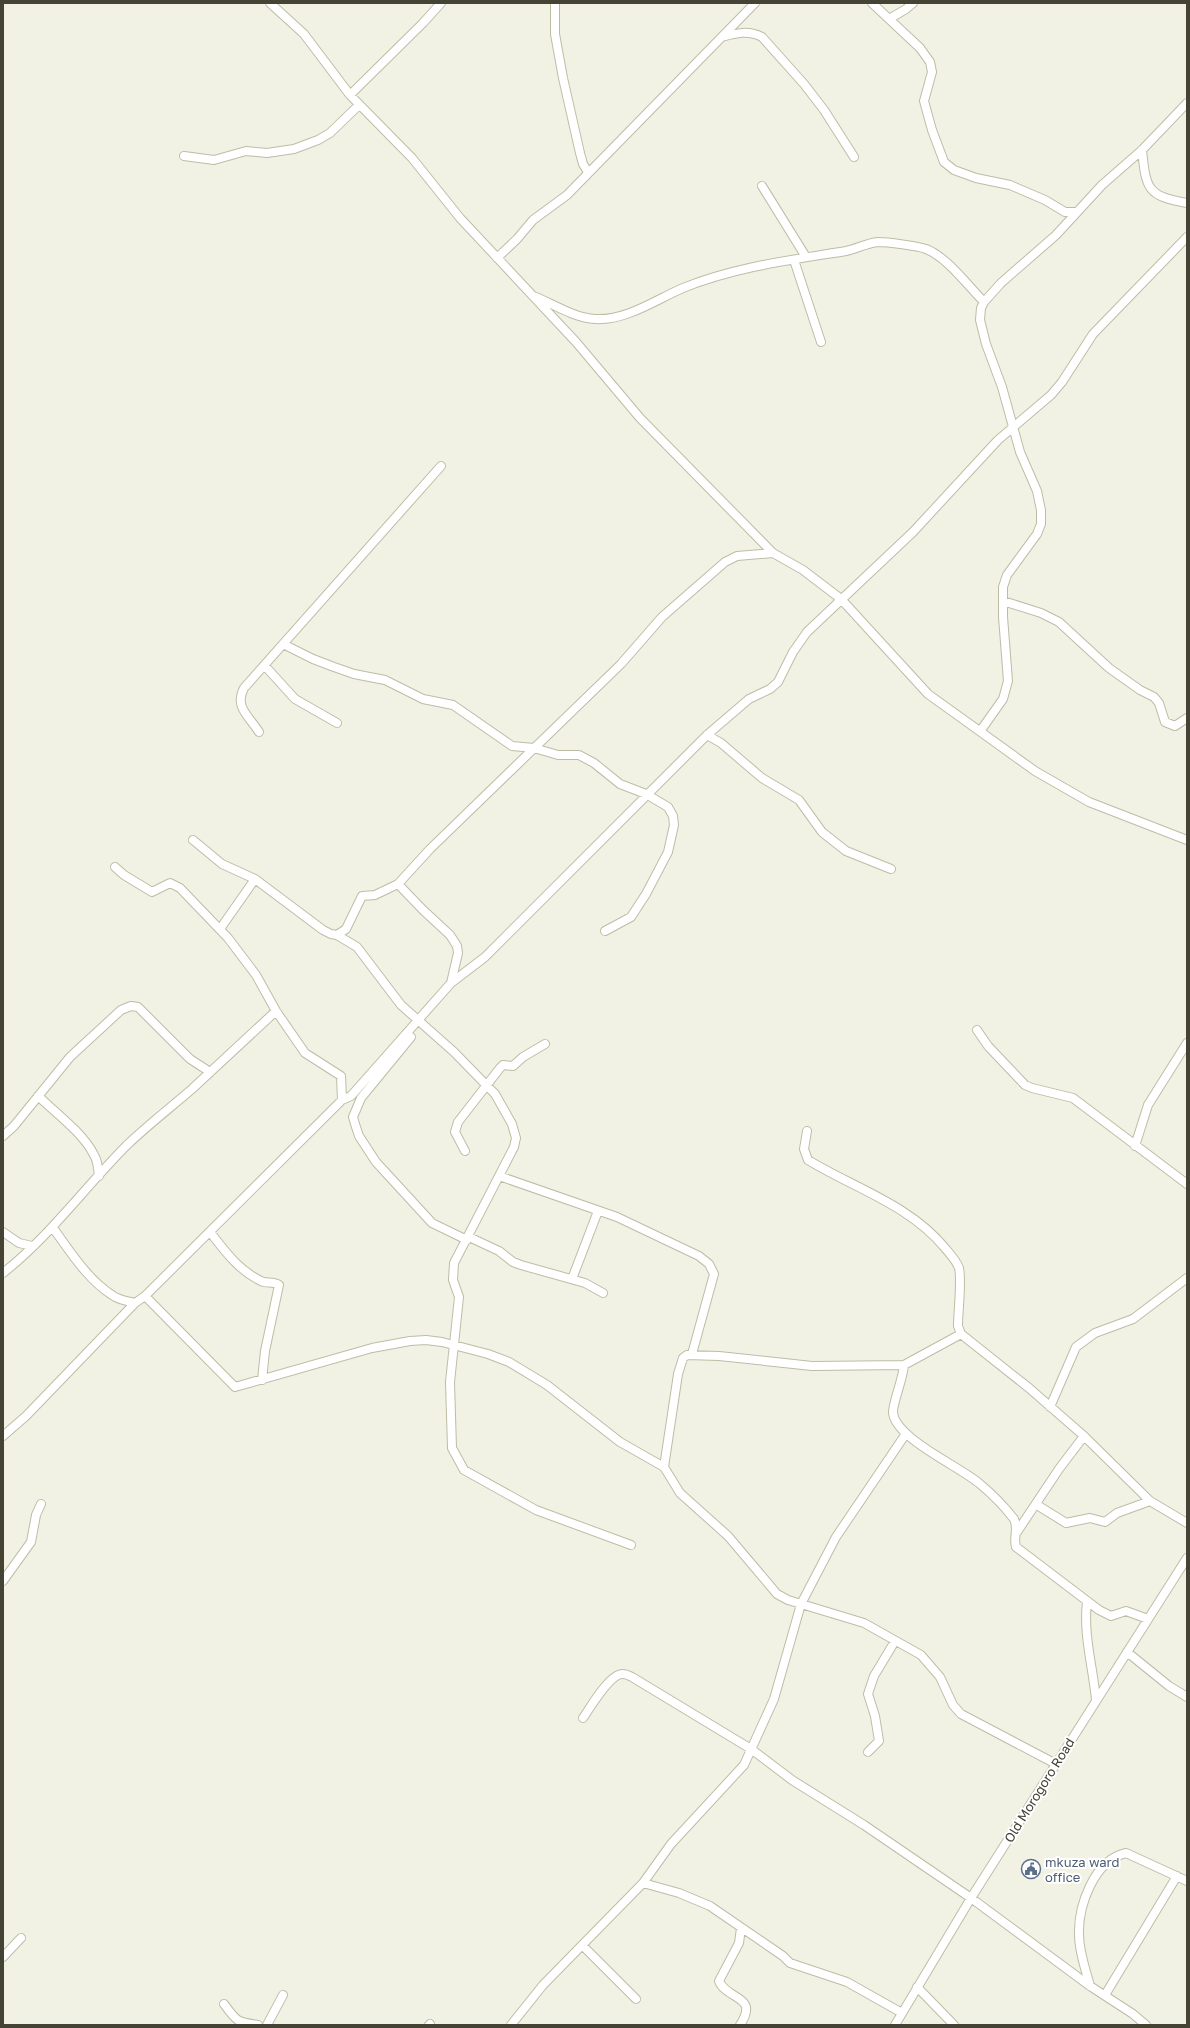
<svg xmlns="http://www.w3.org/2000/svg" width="1190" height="2028" font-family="'Golos Text',sans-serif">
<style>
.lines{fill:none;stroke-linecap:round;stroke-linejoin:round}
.minor-casing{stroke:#bdbda6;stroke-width:10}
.minor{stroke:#fff;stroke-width:8}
.labels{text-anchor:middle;stroke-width:4;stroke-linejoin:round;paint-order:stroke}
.street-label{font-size:13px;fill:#444334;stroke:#fff}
.service-label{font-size:13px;fill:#4e5e75;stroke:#fff;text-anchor:start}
</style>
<rect width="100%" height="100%" fill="#f1f2e4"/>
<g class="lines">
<defs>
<path id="minor" d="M270 3 304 34 350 95 412 158 460 218 576 342 640 418 773 553 803 570 841 599 928 694 1035 771 1089 802 1187 840
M555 3V34L563 78 580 153 583 164 588 172
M872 3 920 48 930 62 932 72 924 101 932 130 944 162 954 170 976 178 1010 185 1045 200 1065 212H1075
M889 19 906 9 913 3
M722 37C736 33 749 30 762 37L804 84 824 110 854 157
M350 95 423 23 441 3
M1142 150C1146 189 1147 196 1187 203
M184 156 214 160 246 151 267 153 294 149 318 140 330 133 359 105
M762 186 806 257
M497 258 517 239 533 220 567 195 755 3
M794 260 821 342
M536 297C555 305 575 318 595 319 626 321 657 299 683 288 735 267 791 260 846 251 856 249 867 243 878 242 887 242 918 246 926 249 947 257 968 286 984 302
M1003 601 1041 613 1059 622 1109 668 1140 690 1154 697 1159 703 1165 722 1175 726 1187 718
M283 644 313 659 334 667 354 674 385 680 423 699 453 705 512 746 534 748 558 755H579L594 763 620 784 646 794 668 807 673 816 674 825 668 852 646 894 631 917 605 931
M265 666 295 699 337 723
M981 730 1003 699 1008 681 1003 617V587L1007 575 1037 534 1041 524V510L1037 491 1020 452 1002 387 986 344 980 320 981 308 984 302 1001 283 1056 235 1102 185 1142 150 1187 103
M259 732C249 716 234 707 244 688L441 466
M707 735 721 743 762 778 799 800 822 832 846 851 891 869
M193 840 222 864 255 879 323 930 331 934 337 935 346 929 362 896 375 895 398 884 430 849 621 664 662 617 725 562 737 556 773 553
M115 867 124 875 152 892 170 883 180 888 228 938 256 975 276 1011 305 1053 341 1076 342 1100
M398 884 423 910 450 935 457 946 458 953 451 983
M220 929 255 879
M337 935 357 947 401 1005 454 1052 495 1094 512 1124 516 1138 514 1147 454 1263 453 1280 459 1297 450 1382 452 1448 464 1470 536 1510 631 1545
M977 1030 988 1046 1025 1085 1032 1088 1073 1098 1187 1184
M411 1037 361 1098 353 1117 355 1124 359 1136 376 1162 432 1223 467 1240
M38 1096C55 1112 84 1134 94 1155 98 1161 98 1169 99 1176
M807 1131 804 1149 808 1160C854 1188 910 1205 945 1248 950 1254 956 1260 959 1268 962 1281 958 1311 958 1326L961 1334 1029 1388 1084 1436 1150 1501 1187 1523
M3 1136 14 1126 70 1057 121 1010 131 1006 138 1007 190 1059 210 1072
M1135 1146 1148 1105 1187 1043
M465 1151 455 1132 458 1122 500 1068 503 1065 513 1066 523 1057 545 1044
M499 1176 617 1217 699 1256 709 1264 714 1274 692 1354
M53 1228C70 1251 87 1279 112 1295 118 1300 128 1301 135 1303
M3 1232 19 1243 32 1246
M210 1232C225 1251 238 1270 261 1281 266 1284 273 1281 279 1285L265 1351 262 1380
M469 1237 499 1251 513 1262 521 1265 585 1283 603 1293
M3 1273C50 1236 85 1187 127 1145 148 1125 170 1108 192 1089 220 1063 248 1037 276 1011
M572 1279 598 1211
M145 1296 235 1387 372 1348 410 1341 426 1340 442 1342 488 1354 509 1362 547 1385 620 1442 664 1467 680 1493 728 1536 777 1594 788 1600 864 1623 921 1655 940 1677 953 1705 961 1714 1056 1764
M904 1365C903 1379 893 1402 893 1412 894 1438 961 1467 980 1484 992 1494 1004 1506 1014 1519 1019 1529 1013 1537 1016 1547L1099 1610 1111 1616 1126 1611 1148 1619
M1050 1407 1076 1347 1095 1333 1133 1319 1187 1278
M3 1436 26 1416 135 1303 145 1296 342 1100 351 1096 451 983 485 957 707 735 749 699 770 689 778 682 793 652 807 632 913 532 998 440 1051 395 1062 382 1093 334 1187 237
M664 1467 678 1374 683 1358 687 1355 719 1356 812 1366 904 1365 961 1334
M1037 1505 1066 1523 1090 1518 1105 1522 1117 1513 1150 1501
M1017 1532 1059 1469 1084 1436
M3 1581 31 1542 36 1515 41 1504
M1087 1602C1083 1635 1093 1667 1096 1700
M1127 1652 1169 1686 1187 1697
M583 1718C590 1708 610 1673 623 1674 626 1674 630 1676 632 1677L751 1749 792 1780 864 1825 971 1898 1090 1986 1133 2014 1146 2025
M868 1752 879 1741 875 1716 868 1694 874 1676 895 1641
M643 1883 679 1893 710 1906 783 1956 790 1963 847 1982 902 2013
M582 1945 636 1999
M3 1957 21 1938
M1090 1986C1086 1970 1079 1953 1079 1935 1078 1906 1094 1860 1126 1853L1187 1881
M917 1987 954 2025
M1105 1995 1177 1876
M224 2004C237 2022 237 2022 258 2025
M267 2025 283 1995
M429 2025 430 2024
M511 2025 543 1985 643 1883 671 1844 744 1765 774 1699 801 1604 836 1537 905 1435
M740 2025C760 1995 726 2000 719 1981L739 1943 741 1928
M895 2025 971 1898 1187 1558"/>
</defs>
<use href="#minor" class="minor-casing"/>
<use href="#minor" class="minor"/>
</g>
<defs>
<symbol id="civic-ring" viewBox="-11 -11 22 22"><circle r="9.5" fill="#fff" stroke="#5c6f8a" stroke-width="1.5"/><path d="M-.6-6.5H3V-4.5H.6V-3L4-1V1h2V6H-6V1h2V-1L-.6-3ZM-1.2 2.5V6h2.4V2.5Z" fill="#5c6f8a"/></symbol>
</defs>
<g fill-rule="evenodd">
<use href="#civic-ring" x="1020" y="1858" width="22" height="22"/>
</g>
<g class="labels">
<g class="street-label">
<text transform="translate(1039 1790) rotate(-58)" y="5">Old Morogoro Road</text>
</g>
<g class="service-label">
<text x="1045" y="1867">mkuza ward<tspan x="1045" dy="15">office</tspan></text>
</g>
</g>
<rect width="1190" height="2028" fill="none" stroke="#444334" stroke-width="8"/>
</svg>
